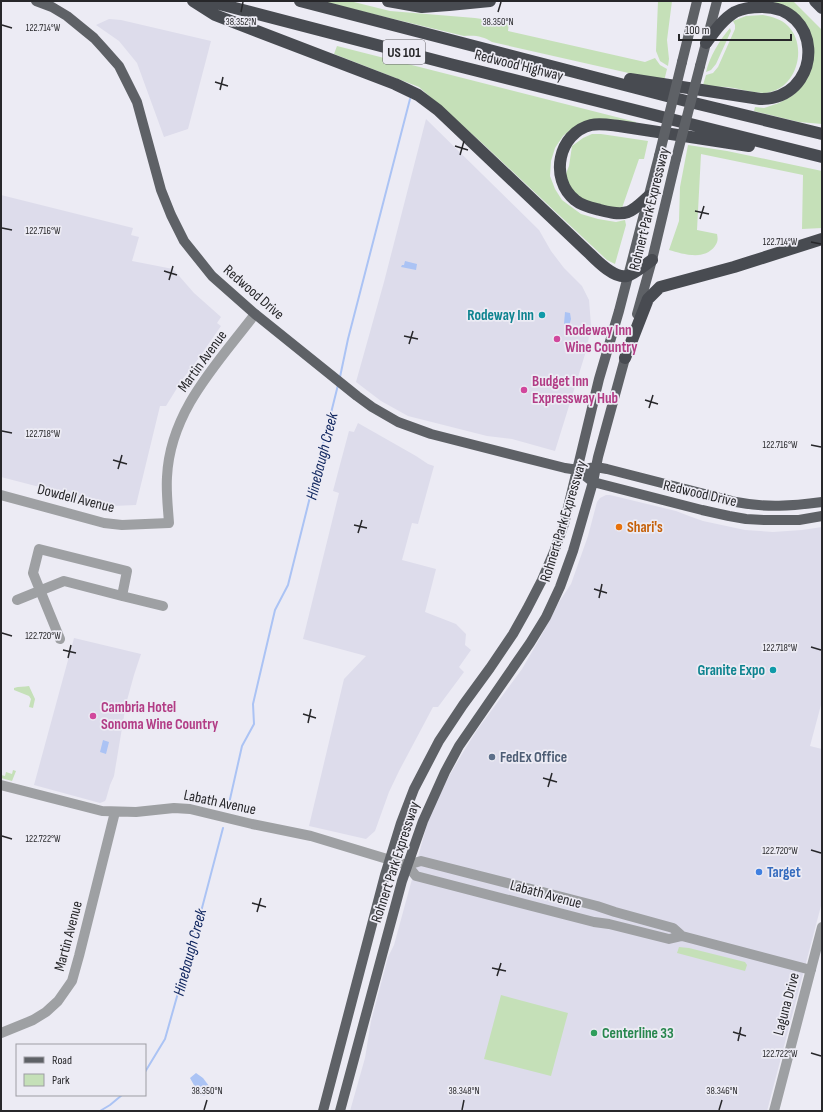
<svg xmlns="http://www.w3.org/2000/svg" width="823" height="1112" font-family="'Sofia Sans Condensed',sans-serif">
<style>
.built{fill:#dddceb}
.green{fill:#c5e0b8}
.water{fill:#abc3f4}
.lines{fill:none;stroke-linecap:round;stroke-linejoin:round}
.stream{stroke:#abc3f4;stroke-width:2}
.minor{stroke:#9ea0a3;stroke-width:10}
.major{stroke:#5e6166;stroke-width:10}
.highway{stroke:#484b51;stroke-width:12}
.major-bridge{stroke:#5e6166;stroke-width:10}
.ticks{fill:none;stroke:#27272a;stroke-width:1.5}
.culture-dot{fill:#0f9aa8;stroke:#ecebf4;stroke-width:1.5}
.hotel-dot{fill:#d1479c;stroke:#ecebf4;stroke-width:1.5}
.food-dot{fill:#e8710a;stroke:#ecebf4;stroke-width:1.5}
.service-dot{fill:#5c6f8a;stroke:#ecebf4;stroke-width:1.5}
.shop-dot{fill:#3f7fe0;stroke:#ecebf4;stroke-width:1.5}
.leisure-dot{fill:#2e9e5b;stroke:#ecebf4;stroke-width:1.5}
.labels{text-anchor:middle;stroke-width:3.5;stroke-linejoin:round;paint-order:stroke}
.shield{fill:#ecebf4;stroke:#626267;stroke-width:1}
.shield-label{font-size:14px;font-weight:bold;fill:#27272a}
.street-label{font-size:15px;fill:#27272a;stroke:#ecebf4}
.culture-label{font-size:15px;font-weight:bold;fill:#0d838f;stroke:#ecebf4;text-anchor:end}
.hotel-label{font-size:15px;font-weight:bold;fill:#b23c85;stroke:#ecebf4;text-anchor:start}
.food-label{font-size:15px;font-weight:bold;fill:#c56008;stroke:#ecebf4;text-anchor:start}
.service-label{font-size:15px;font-weight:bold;fill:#4e5e75;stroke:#ecebf4;text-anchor:start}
.shop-label{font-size:15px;font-weight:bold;fill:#366cbe;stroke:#ecebf4;text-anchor:start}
.leisure-label{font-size:15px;font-weight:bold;fill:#27864d;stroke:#ecebf4;text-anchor:start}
.water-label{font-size:16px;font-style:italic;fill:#112760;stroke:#ecebf4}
.ticks-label{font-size:10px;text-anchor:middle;fill:#27272a;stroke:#ecebf4;stroke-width:3.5;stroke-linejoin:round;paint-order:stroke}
</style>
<rect width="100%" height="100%" fill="#ecebf4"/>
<path class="built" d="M109 19 121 20 211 41 188 129 164 137 137 63 119 41 96 25Z
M426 119 539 230 551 251 564 268 582 286 589 300 591 325 587 348 555 451 512 439 487 436 408 416 381 401 356 382 384 282Z
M1 195 133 228 131 235 139 237 132 261 173 269 194 293 221 317 217 323 221 326 196 362 182 380 166 406H160L136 505 113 506 1 477Z
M358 423 416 456 428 464 434 466 418 524 412 523 402 560 436 569 425 612 456 624 466 634 465 645 471 650 459 667 464 672 438 707H433L399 771 389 792 375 831 366 839 309 826 344 679 366 656 303 639 339 493 333 491 349 431 354 432Z
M606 495H610L676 511 689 516 703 521 745 530 773 532 802 530 822 527V701L810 746 822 749V902L767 1111H350L365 1058 371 1021 388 957 394 945 426 828 432 810 448 778 462 754 477 730 522 669 540 638 559 602 571 584 588 536 597 502 600 498Z
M74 638 141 654 134 675 126 704 114 776 110 785 106 799 105 801 100 803 34 785Z"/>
<path class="green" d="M319 1H350L390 11 475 18 509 23 508 31 645 62 655 58 660 65 667 69 664 81 492 42C483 36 475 35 464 36Z
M658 1H672L667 40 669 59 668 66 660 61 656 51Z
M768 1H793L822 30V124L799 122 754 111 755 107 764 108 779 103 792 96 799 89 807 78 811 67 791 11 776 3Z
M763 15C773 17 781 19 788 26 806 44 799 80 776 90 773 91 768 93 764 93 755 93 744 90 734 88 724 86 713 88 703 85L706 75 713 73 718 67 735 29V25L733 21 746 16Z
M730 28 731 31 716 64 711 70 706 72C710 56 719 41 730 28Z
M337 46 636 122 635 125 570 130 563 136 555 148 551 161 550 176 555 189 562 200 581 214 598 219 616 222 625 220 626 225 615 264 607 260 482 143 419 87 334 54Z
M592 134H601L648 141 644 159H639L622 208C605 207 583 205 572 191 569 187 567 181 565 176L569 166 572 146 583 138Z
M688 145 727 151 822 171V228L802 229 803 175 701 154 697 230 717 234C718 239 718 242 715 246 704 261 683 254 669 250L679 221 680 187Z
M29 686 35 699 33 708 29 707 31 699 29 696 14 690V688C19 686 24 687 29 686Z
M13 770 16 771 12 781 1 778V775L5 776 6 772 12 774Z
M679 947 689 948 745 962 747 965 745 971 677 953Z
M501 995 568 1013 551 1076 484 1059Z"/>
<path class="water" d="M405 261 417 264 416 270 401 267 402 265H404Z
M565 312 570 313 571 319 569 326 564 324Z
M103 740 109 742 106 754 100 752Z
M196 1073 203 1078 209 1086H211L212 1090 204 1096 200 1094 201 1093 195 1087 190 1078Z"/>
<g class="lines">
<path class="stream" d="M340 377 348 339 410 99
M228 808 242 746 254 724 253 704 275 610 288 585 338 385
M145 1072 165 1039 202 908 223 828
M100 1111 110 1105 122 1095"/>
<path class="minor" d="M1 495 104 523 122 525 169 523C168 508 166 492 167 477 170 411 217 364 255 314
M17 600 64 581 122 596
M60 639 33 573 39 549 127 571 122 596 163 606
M1 785 102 811 136 812 174 808 190 809 252 824 311 836 407 865 421 861 597 906 615 912 673 928 682 936
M407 865 416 876 594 922 609 924 669 939 682 936 811 970
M1 1033 33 1020 46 1012 58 1001 72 981 79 956 115 812
M774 1111 822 927"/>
<path class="major" d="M36 1 52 7 67 16 94 38 104 49 119 66 137 102 161 190 171 215 184 241 212 276 255 314 357 396 372 407 398 422 431 434 565 468 578 470 596 467 607 469 736 502C766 508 792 506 822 502
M682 62 697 1
M700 66 717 1
M637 314 652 260 676 159
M578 470 593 482 702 510 729 516 746 519 764 520H799L822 516
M323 1111 385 875 401 823 414 789 439 741 463 705 490 668 513 634 527 609 542 580 554 552 564 524 599 379 619 311 659 156
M340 1111 402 881 423 821 445 772 459 746 530 643 546 617 560 587 573 551 593 482 598 457 627 351"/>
<path class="highway" d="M193 1 215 15 395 84 418 95 438 110 590 254C598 262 615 279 627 276 633 275 646 264 652 260
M208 1 450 64 822 157
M300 1 690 102 822 134
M388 1 422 7 449 5 490 1
M815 1 822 8
M630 79 760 99C764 99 768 99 772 98 823 87 821 7 762 7 753 7 743 8 735 12 723 19 714 32 706 43
M649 196C643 201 636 209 628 212 619 215 608 212 600 210 592 208 582 206 575 200 549 179 558 133 591 125 600 123 610 125 619 126L749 146
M625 358 648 299 660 287 734 267 822 239"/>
<path class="major-bridge" d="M659 156 682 62
M676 159 700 66"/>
</g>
<path class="ticks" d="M241 12 243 2M498 12 501 2M2 25 12 28M215 82 228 86M220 90 223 77M455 146 468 150M460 155 464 141M695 211 709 214M700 219 704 206M2 228 12 230M811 242 821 244M164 271 177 275M169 280 173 266M404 336 418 339M409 344 413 331M645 400 658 404M649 408 653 395M2 431 12 433M811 445 821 447M113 460 127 464M118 469 122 455M354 525 367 528M358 533 362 520M594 589 607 593M599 598 602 584M2 633 12 636M811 647 821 650M63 650 76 653M68 658 71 645M303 714 316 718M308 723 311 709M543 778 557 782M548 787 552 773M2 836 12 839M811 850 821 853M252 903 266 907M257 912 261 898M492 968 506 971M497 976 501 963M733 1032 746 1036M738 1041 741 1027M811 1053 821 1056M204 1110 207 1100M462 1110 464 1100M719 1110 722 1100"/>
<g class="culture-dot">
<circle cx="542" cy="315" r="4"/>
<circle cx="773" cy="670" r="4"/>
</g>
<g class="hotel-dot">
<circle cx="557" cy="339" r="4"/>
<circle cx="524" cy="390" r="4"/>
<circle cx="93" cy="716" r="4"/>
</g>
<circle class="food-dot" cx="619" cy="527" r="4"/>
<circle class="service-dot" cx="492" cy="757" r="4"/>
<circle class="shop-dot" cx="759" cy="872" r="4"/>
<circle class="leisure-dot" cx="594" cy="1033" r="4"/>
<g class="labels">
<rect class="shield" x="383" y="40" width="42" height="24" rx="3"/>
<g class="shield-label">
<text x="404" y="57">US 101</text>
</g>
<g class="street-label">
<text transform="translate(519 65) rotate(14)" y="5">Redwood Highway</text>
<text transform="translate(649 209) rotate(-76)" y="5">Rohnert Park Expressway</text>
<text transform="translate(254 292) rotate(41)" y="5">Redwood Drive</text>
<text transform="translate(202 361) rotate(-54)" y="5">Martin Avenue</text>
<text transform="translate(700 493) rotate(13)" y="5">Redwood Drive</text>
<text transform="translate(76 498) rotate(14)" y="5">Dowdell Avenue</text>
<text transform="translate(563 521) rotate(-73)" y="5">Rohnert Park Expressway</text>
<text transform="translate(220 802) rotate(12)" y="5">Labath Avenue</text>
<text transform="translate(395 862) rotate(-72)" y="5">Rohnert Park Expressway</text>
<text transform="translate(546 894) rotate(15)" y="5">Labath Avenue</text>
<text transform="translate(68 936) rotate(-75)" y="5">Martin Avenue</text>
<text transform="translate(786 1004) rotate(-75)" y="5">Laguna Drive</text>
</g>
<g class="culture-label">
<text x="534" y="320">Rodeway Inn</text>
<text x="765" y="675">Granite Expo</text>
</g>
<g class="hotel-label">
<text x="565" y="335">Rodeway Inn<tspan x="565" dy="17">Wine Country</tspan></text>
<text x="532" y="386">Budget Inn<tspan x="532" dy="17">Expressway Hub</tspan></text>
<text x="101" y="712">Cambria Hotel<tspan x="101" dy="17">Sonoma Wine Country</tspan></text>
</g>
<g class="food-label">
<text x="627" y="532">Shari's</text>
</g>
<g class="service-label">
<text x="500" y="762">FedEx Office</text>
</g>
<g class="shop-label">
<text x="767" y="877">Target</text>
</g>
<g class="leisure-label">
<text x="602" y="1038">Centerline 33</text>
</g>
<g class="water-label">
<text transform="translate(321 456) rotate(-76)" y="6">Hinebaugh Creek</text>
<text transform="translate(189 952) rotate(-75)" y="6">Hinebaugh Creek</text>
</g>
</g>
<g class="ticks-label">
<text x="498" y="25">38.350°N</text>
<text x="241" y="25">38.352°N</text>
<text x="43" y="31">122.714°W</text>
<text x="43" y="234">122.716°W</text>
<text x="780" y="245">122.714°W</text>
<text x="43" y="437">122.718°W</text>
<text x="780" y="448">122.716°W</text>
<text x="43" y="639">122.720°W</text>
<text x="780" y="651">122.718°W</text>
<text x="43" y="842">122.722°W</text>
<text x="780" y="854">122.720°W</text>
<text x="780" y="1057">122.722°W</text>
<text x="207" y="1094">38.350°N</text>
<text x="464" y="1094">38.348°N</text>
<text x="722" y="1094">38.346°N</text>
</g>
<rect width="823" height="1112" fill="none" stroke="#27272a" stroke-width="4"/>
<rect x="16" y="1044" width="130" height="52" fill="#ecebf4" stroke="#9d9da3"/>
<rect x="24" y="1057" width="20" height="6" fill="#5e6166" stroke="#9d9da3"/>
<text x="52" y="1064" font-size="12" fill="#27272a">Road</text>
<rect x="24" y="1074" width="20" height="12" fill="#c5e0b8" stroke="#9d9da3"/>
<text x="52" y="1084" font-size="12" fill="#27272a">Park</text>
<path d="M679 34v6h112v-6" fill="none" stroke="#27272a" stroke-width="2"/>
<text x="685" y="34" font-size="12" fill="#27272a" stroke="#ecebf4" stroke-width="3" paint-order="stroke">100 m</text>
</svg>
